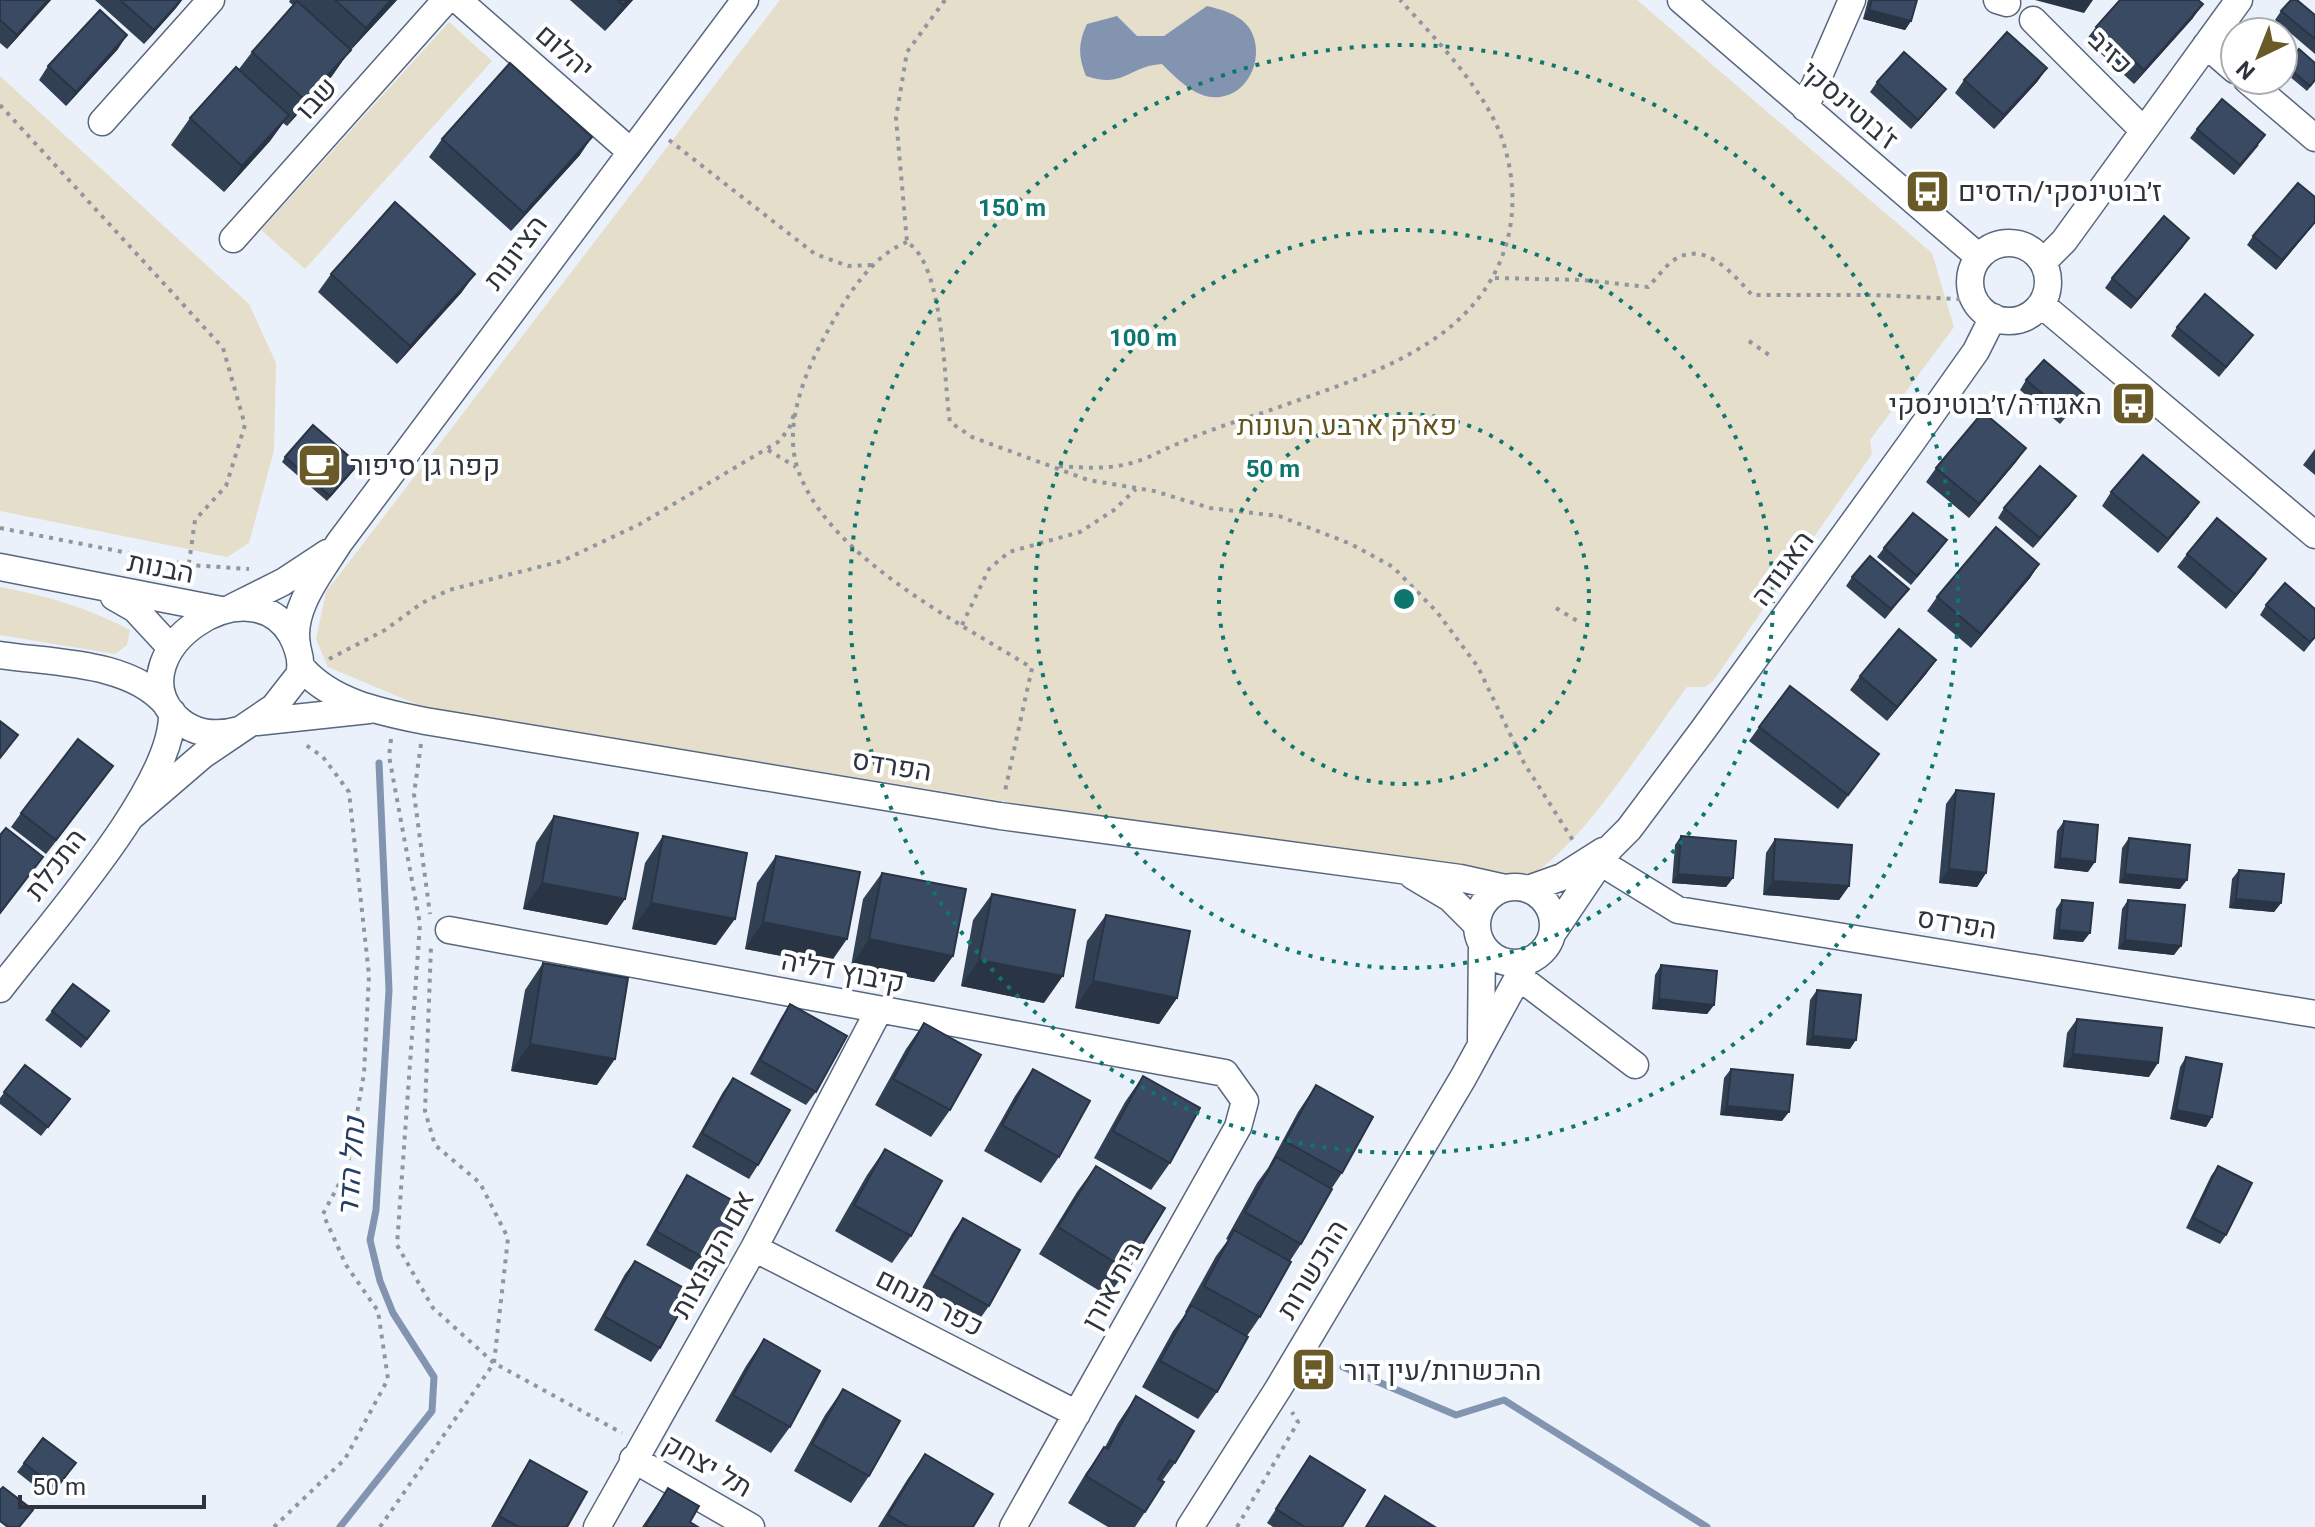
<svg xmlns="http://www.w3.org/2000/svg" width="2315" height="1527" font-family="Roboto,Heebo,sans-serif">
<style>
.green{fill:#e5deca}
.water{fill:#8294b0}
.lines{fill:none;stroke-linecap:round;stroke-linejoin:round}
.stream{stroke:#8294b0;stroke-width:7}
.minor-casing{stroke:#58677d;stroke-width:29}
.path{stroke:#9096a0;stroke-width:4;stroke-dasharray:4 6;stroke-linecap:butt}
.minor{stroke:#fff;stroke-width:26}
.wall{fill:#324054}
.shaded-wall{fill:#293445}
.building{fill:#3a4a62;stroke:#293445;stroke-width:2}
.ring{fill:none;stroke:#0f766e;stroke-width:4;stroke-dasharray:4 8}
.labels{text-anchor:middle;stroke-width:8;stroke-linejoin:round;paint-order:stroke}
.street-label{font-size:28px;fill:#2e343e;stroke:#fff}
.poi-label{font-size:28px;fill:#2e343e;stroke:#fff;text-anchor:start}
.park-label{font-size:28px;fill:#64541d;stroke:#fff}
.water-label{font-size:30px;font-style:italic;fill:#233d65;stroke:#fff}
.centre{fill:#0f766e;stroke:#fff;stroke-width:4}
.ring-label{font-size:24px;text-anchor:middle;font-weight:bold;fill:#0f766e;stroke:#fff;stroke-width:8;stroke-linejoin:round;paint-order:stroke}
</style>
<rect width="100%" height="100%" fill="#eaf1fb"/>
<path class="green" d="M780 0H1637L1932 253 1954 327 1870 440 1872 454 1713 681 1705 687H1687C1651 735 1573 860 1521 880 1510 883 1496 880 1484 879L423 707 328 667 316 639 326 592Z
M449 22 492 61 305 269 261 230Z
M0 76 249 304 276 363 274 450 249 543 227 557 0 511Z
M0 587C44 595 89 608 130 630L127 645 115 654 0 635Z"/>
<path class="water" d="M1207 6C1223 10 1241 15 1250 29 1265 54 1251 93 1220 97 1197 100 1177 79 1162 64 1128 66 1125 89 1086 76 1078 56 1078 43 1087 24L1117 16 1137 36H1164Z"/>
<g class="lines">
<path class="stream" d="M1343 1367 1456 1415 1504 1400 1707 1527
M340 1527 432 1411 434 1377 393 1313 380 1281 370 1240 376 1210 389 990 379 763"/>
<defs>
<path id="minor" d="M458 0 630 151
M1681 0 1979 257
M1997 0 2007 3
M2033 20 2143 130
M2206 45 2235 70
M2247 80 2315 138
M1805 108 1852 0
M102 122 211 0
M233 239 446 0
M1970 282a39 39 0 1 1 78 0a39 39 0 1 1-78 0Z
M2043 262 2064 241 2239 0
M2042 305 2315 535
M0 567 221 610
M114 597 135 609 171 648
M233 607 283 582 327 553
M297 645C290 609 321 572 339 543L745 0
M0 655C51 663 130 661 166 704
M301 667C332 703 381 712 425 721L1000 816 1460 878 1505 888
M257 722 369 710
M132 816 203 755 274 707 299 675C303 661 298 647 291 634 248 563 121 651 172 713 190 734 214 737 239 730
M1600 862 1678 910 2315 1014
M1413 876 1450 898 1477 925
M1477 925a38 38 0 1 1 76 0a38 38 0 1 1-76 0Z
M1528 889 1562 877 1603 851
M449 930 1225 1073 1245 1101 1238 1127 1013 1527
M1552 934 1610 848 1629 829 1703 730 1911 443 1976 351 1993 317
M1519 977 1635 1065
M0 989C46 928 175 786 172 712
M1481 1040 1482 944
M754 1248 1077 1414
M633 1459 751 1527
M597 1527 754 1248 879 1010
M1190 1527 1278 1389 1463 1078 1527 961"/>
</defs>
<use href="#minor" class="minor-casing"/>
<path class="path" d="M945 0 907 52 896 118 907 242C945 266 943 378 950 422L972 437 1088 480 1154 491 1210 508 1279 516 1351 544 1393 567 1437 612 1478 667 1524 763 1574 842
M0 105 223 348 245 425 226 486 195 520 187 577
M669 140 815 254 848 266 873 265
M907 242C870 256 843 302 825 336 804 374 783 427 798 470 829 558 957 621 1032 668L1005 791
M1495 278 1583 280 1648 287C1656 279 1665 266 1674 260 1705 239 1734 275 1752 295H1874L1975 300
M1749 341 1769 355
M768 450 796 467
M1059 466C1086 468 1112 470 1138 461 1151 457 1164 449 1177 444 1206 431 1237 421 1268 411 1326 390 1390 371 1440 335 1502 290 1526 222 1505 148 1491 96 1436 39 1400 0
M0 528 190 565 249 569
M1556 608 1579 622
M962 625 989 569 1009 552 1080 532 1114 510 1136 489
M329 659 385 630 422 603 449 590 562 561 640 524 778 442 789 429 795 411
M391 739 389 756 420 924 397 1245 433 1308 494 1363 622 1433
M421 744 414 794 430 914
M274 1527 345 1459 388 1379 378 1311 346 1265 323 1214 347 1169 364 1074 369 975 349 792 323 757 303 743
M380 1527 494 1363 508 1238 480 1183 435 1145 425 1111 431 946
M1237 1527 1298 1422 1292 1412"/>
<use href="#minor" class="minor"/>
</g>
<path class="wall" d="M0 0H51L7 49 0 43Z
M95 0H182L176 8 144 44Z
M290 0H397L348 53 332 76 287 126 283 123 270 141 224 192 171 145 190 118 239 69 252 52 293 5 289 2Z
M570 0H633L605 31Z
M1868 0H1917L1911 21 1905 30 1863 19Z
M2281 11 2315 15V54L2275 20Z
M2193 18 2134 84 2086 40 2096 27Z
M118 49 66 106 39 80 48 66Z
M2285 65 2315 81 2307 91 2283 71Z
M2047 68 2037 82 1994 129 1955 93 1964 80Z
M1877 82 1946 89 1939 98 1911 129 1870 92Z
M2197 129 2259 145 2234 175 2190 138Z
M442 139 580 155 511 231 429 157Z
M2315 223 2276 270 2247 245 2253 236Z
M2183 247 2131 309 2105 288 2112 278Z
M331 274 462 292 397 364 318 292Z
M2177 327 2246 344 2219 377 2171 336Z
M2026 380 2078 403 2060 424 2020 390Z
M2026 448 2016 462 1969 518 1926 482 1936 468Z
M2315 449V475L2303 465Z
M285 457 355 469 327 501 282 462Z
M2111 492 2189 516 2158 553 2102 506Z
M2076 496 2033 548 1998 518 2004 508Z
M1884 548 1940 550 1911 585 1877 557Z
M2187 554 2256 573 2226 609 2177 567Z
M2039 564 2030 578 1971 648 1927 611 1937 597Z
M1852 577 1909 589 1885 619 1846 586Z
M2266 605 2315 638 2304 652 2260 615Z
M1936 660 1926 674 1887 721 1850 690 1860 676Z
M1759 727 1869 768 1838 809 1749 741Z
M113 766 46 854 11 827 21 813Z
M1956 790 1986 873 1977 887 1939 883 1946 804Z
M554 816 625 899 607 925 523 909 536 843Z
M2064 821 2088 872 2054 868 2057 831Z
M663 836 716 945 632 929 645 863Z
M1681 836 1733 878 1726 887 1672 883 1675 845Z
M2129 838 2180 889 2119 883 2122 848Z
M1775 839 1849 886 1839 900 1763 895 1766 853Z
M776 856 829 965 745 949 757 883Z
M2239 870 2281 903 2274 912 2229 908 2232 879Z
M882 873 953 956 934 982 851 966 863 899Z
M992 894 1044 1003 961 986 973 920Z
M2062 900 2083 942 2053 939 2056 909Z
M2128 900 2174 955 2118 949 2122 909Z
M1106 915 1177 998 1159 1024 1075 1008 1087 941Z
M543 963 597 1085 511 1071 525 990Z
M1661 965 1714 1005 1707 1014 1652 1009 1655 975Z
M1817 990 1850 1049 1806 1045 1810 1000Z
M790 1004 816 1092 806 1105 750 1074 781 1018Z
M52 1011H109L81 1048 45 1020Z
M2077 1019 2149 1077 2063 1067 2067 1033Z
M924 1023 950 1110 931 1137 875 1105 906 1049Z
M2186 1057 2212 1117 2206 1127 2170 1119 2180 1067Z
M25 1065 70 1099 41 1136 0 1104V1098Z
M1033 1069 1059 1157 1041 1183 984 1151 1015 1096Z
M1731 1069 1782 1121 1720 1115 1724 1078Z
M1143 1076 1170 1163 1151 1190 1094 1158 1125 1102Z
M733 1078 758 1165 749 1179 692 1147 723 1092Z
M1316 1085 1342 1173 1332 1188 1301 1244 1290 1261 1260 1317 1247 1336 1217 1392 1198 1419 1142 1387 1173 1331 1186 1313 1185 1312 1216 1256 1228 1240 1226 1239 1257 1183 1268 1168 1298 1112Z
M885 1149 911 1236 892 1263 835 1231 867 1175Z
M1096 1166 1127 1270 1108 1296 1039 1254 1077 1192Z
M2218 1166 2226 1235 2220 1244 2186 1228 2211 1176Z
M687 1175 713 1263 703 1277 646 1245 678 1189Z
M963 1218 989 1306 979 1320 922 1288 953 1232Z
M635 1261 660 1348 651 1362 594 1330 625 1274Z
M764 1339 790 1427 771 1453 715 1421 746 1366Z
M843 1389 869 1476 851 1503 794 1471 825 1415Z
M1136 1396 1175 1463 1162 1481 1145 1512 1135 1527H1108L1068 1503 1086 1473 1105 1447 1118 1423Z
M925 1454 973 1527H878L907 1480Z
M1310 1456 1342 1527H1273L1267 1523Z
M530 1460 567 1527H491L521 1474Z
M24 1463 69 1473 50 1498 17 1472Z
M668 1488 690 1522 698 1527H642Z"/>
<path class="shaded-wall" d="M48 0H51L7 49 17 35Z
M181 0H182L176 8 144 44 154 30Z
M391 0H397L348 53 332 76 287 126 305 100 350 51 366 28Z
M628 0H633L605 31 623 5Z
M2035 0H2093L2084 13Z
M2203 4 2193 18 2134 84 2144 70Z
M1869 10 1911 21 1905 30 1863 19Z
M127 35 118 49 66 106 76 92Z
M2047 68 2037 82 1994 129 2004 115Z
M1946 89 1939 98 1911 129 1918 120Z
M289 115 270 141 224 192 242 166Z
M592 137 580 155 511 231 524 213Z
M2315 222V223L2276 270 2282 260Z
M2189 238 2183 247 2131 309 2137 300Z
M475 274 462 292 397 364 410 346Z
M2026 448 2016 462 1969 518 1979 504Z
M2076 496 2070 505 2033 548 2040 538Z
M2199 502 2189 516 2158 553 2168 539Z
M2266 559 2256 573 2226 609 2236 595Z
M2039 564 2030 578 1971 648 1981 634Z
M1936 660 1926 674 1887 721 1897 707Z
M113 766 103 780 46 854 56 840Z
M2060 858 2095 862 2088 872 2054 868Z
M1949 869 1986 873 1977 887 1939 883Z
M1678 874 1733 878 1726 887 1672 883Z
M2125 874 2187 880 2180 889 2119 883Z
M1773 881 1849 886 1839 900 1763 895Z
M542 883 625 899 607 925 523 909Z
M2236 899 2281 903 2274 912 2229 908Z
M651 903 735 919 716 945 632 929Z
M763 922 847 939 829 965 745 949Z
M2059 930 2090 933 2083 942 2053 939Z
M869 939 953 956 934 982 851 966Z
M2125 940 2181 946 2174 955 2118 949Z
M979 960 1063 976 1044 1003 961 986Z
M1093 981 1177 998 1159 1024 1075 1008Z
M1659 999 1714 1005 1707 1014 1652 1009Z
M1813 1036 1856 1040 1850 1049 1806 1045Z
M530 1044 615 1059 597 1085 511 1071Z
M2073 1054 2158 1063 2149 1077 2063 1067Z
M1727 1106 1789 1112 1782 1121 1720 1115Z
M2176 1110 2212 1117 2206 1127 2170 1119Z"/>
<path class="building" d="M0 0H48L17 35 0 20Z
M120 0H181L154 30Z
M335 0H391L366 28Z
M618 0H628L623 5Z
M1872 0H1917L1911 21 1869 10Z
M2120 0H2198L2203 4 2144 70 2096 27Z
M2291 0H2297L2315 15V39L2281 11Z
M297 1 351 50 305 100 252 52Z
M100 10 127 35 76 92 48 66Z
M2007 32 2047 68 2004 115 1964 80Z
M2299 49 2315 63V80L2310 86 2285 65Z
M1904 52 1946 89 1918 120 1877 82Z
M510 63 592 137 524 213 442 139Z
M236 67 289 115 242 166 190 118Z
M2222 99 2265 135 2240 165 2197 129Z
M2298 183 2315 197V222L2282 260 2253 236Z
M395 202 475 274 410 346 331 274Z
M2164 216 2189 238 2137 300 2112 278Z
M2205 294 2253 335 2226 367 2177 327Z
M2044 360 2084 394 2067 414 2026 380Z
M1983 412 2026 448 1979 504 1936 468Z
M313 425 358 464 330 496 285 457Z
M2143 455 2199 502 2168 539 2111 492Z
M2040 466 2076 496 2040 538 2004 508Z
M1913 513 1947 540 1917 576 1884 548Z
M2217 518 2266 559 2236 595 2187 554Z
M1996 527 2039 564 1981 634 1937 597Z
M1870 556 1909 589 1891 609 1852 577Z
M2285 583 2315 609V637L2310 642 2266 605Z
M1899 629 1936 660 1897 707 1860 676Z
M1790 686 1879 754 1848 795 1759 727Z
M0 721 18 735 0 758Z
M78 739 113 766 56 840 21 813Z
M1956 790 1994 794 1986 873 1949 869Z
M554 816 638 833 625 899 542 883Z
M2064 821 2098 825 2095 862 2060 858Z
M6 828 43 857 0 913V835Z
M663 836 747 853 735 919 651 903Z
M1681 836 1736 841 1733 878 1678 874Z
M2129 838 2190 845 2187 880 2125 874Z
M1775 839 1852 845 1849 886 1773 881Z
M776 856 860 872 847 939 763 922Z
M2239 870 2284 874 2281 903 2236 899Z
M882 873 966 889 953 956 869 939Z
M992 894 1075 910 1063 976 979 960Z
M2062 900 2093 903 2090 933 2059 930Z
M2128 900 2185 905 2181 946 2125 940Z
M1106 915 1190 931 1177 998 1093 981Z
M543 963 628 978 615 1059 530 1044Z
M1661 965 1717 971 1714 1005 1659 999Z
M73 984 109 1011 87 1039 52 1011Z
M1817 990 1861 995 1856 1040 1813 1036Z
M790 1004 847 1036 816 1092 760 1060Z
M2077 1019 2162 1028 2158 1063 2073 1054Z
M924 1023 981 1055 950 1110 893 1079Z
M2186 1057 2222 1064 2212 1117 2176 1110Z
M25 1065 70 1099 48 1127 4 1092Z
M1033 1069 1090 1101 1059 1157 1002 1125Z
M1731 1069 1793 1075 1789 1112 1727 1106Z
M1143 1076 1200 1108 1170 1163 1113 1131Z
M733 1078 790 1110 758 1165 702 1133Z
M1316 1085 1373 1117 1342 1173 1285 1141Z
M885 1149 942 1181 911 1236 854 1205Z
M1276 1157 1332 1189 1301 1244 1245 1212Z
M1096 1166 1165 1208 1127 1270 1058 1227Z
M2218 1166 2252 1183 2226 1235 2193 1218Z
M687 1175 744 1207 713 1263 656 1231Z
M963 1218 1020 1250 989 1306 932 1274Z
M1234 1230 1291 1262 1260 1317 1204 1286Z
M635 1261 691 1292 660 1348 604 1316Z
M1191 1305 1248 1337 1217 1392 1160 1361Z
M764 1339 820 1371 790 1427 733 1395Z
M843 1389 900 1421 869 1476 812 1444Z
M1136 1396 1194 1431 1175 1463 1170 1460 1158 1479 1164 1482 1145 1512 1086 1476 1104 1447 1108 1449Z
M43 1438 76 1463 56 1488 24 1463Z
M925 1454 993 1494 973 1527H909L888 1515Z
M1310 1456 1365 1490 1342 1527H1305L1276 1509Z
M530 1460 587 1492 567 1527H519L499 1516Z
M3 1487 33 1510 19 1527H8L0 1521V1490Z
M668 1488 699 1506 690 1522 698 1527H645Z
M1385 1496 1435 1527H1366Z"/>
<g class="ring">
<circle cx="1404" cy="599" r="185"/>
<circle cx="1404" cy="599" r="369"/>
<circle cx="1404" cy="599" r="554"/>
</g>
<defs>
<symbol id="bus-square" viewBox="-11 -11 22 22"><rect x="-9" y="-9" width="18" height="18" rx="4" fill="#6a5a28" stroke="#fff"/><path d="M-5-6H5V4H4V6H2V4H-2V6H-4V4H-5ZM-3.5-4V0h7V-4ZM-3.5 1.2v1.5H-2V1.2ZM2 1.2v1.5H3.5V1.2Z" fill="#fff"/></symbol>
<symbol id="cafe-square" viewBox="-11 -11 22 22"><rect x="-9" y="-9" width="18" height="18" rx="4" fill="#6a5a28" stroke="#fff"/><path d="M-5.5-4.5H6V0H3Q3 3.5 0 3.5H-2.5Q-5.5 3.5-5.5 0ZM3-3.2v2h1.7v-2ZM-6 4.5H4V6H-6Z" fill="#fff"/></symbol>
</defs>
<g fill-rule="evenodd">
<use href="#bus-square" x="1902" y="166" width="51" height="51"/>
<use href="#bus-square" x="2108" y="378" width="51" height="51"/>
<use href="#cafe-square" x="294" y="440" width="51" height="51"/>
<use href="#bus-square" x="1288" y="1344" width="51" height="51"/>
</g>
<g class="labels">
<g class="street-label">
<text transform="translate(565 51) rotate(41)" y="10">יהלום</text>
<text transform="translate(2111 52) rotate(45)" y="10">כזיב</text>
<text transform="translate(316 98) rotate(-48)" y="10">שבו</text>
<text transform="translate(1850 105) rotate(41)" y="10">ז'בוטינסקי</text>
<text transform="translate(515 252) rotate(-53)" y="10">הציונות</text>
<text transform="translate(161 567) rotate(11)" y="10">הבנות</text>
<text transform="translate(1782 568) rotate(-54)" y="10">האגודה</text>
<text transform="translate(892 765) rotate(9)" y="10">הפרדס</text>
<text transform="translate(55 864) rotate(-53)" y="10">התכלת</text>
<text transform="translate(1957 923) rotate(9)" y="10">הפרדס</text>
<text transform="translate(843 971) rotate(11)" y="10">קיבוץ דליה</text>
<text transform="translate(712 1254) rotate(-61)" y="10">אם הקבוצות</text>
<text transform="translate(1312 1269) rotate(-59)" y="10">ההכשרות</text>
<text transform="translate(1112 1285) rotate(-61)" y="10">בית אורן</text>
<text transform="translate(930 1302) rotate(27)" y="10">כפר מנחם</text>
<text transform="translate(708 1465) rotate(30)" y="10">תל יצחק</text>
</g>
<g class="poi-label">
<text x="1958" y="201">ז׳בוטינסקי/הדסים</text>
<text x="2102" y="414" text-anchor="end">האגודה/ז׳בוטינסקי</text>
<text x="350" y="475">קפה גן סיפור</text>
<text x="1344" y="1380">ההכשרות/עין דור</text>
</g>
<g class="park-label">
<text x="1347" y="435">פארק ארבע העונות</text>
</g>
<g class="water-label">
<text transform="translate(351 1167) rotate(-86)" y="10">נחל הדר</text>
</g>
</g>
<circle cx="1404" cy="599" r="12" class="centre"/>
<g class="ring-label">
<text x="1012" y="216">150 m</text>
<text x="1143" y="346">100 m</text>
<text x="1273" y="477">50 m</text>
</g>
<g transform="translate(2259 56) rotate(223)"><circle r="38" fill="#ffffff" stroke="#abaeb2" stroke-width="2"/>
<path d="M0-6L14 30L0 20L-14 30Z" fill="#6a5a28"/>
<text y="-12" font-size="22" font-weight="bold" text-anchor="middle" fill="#2e343e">N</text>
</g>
<path d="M20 1495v12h184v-12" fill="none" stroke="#2e343e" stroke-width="4"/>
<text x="32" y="1495" font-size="24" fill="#2e343e" stroke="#ffffff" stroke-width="6" paint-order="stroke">50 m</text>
</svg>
